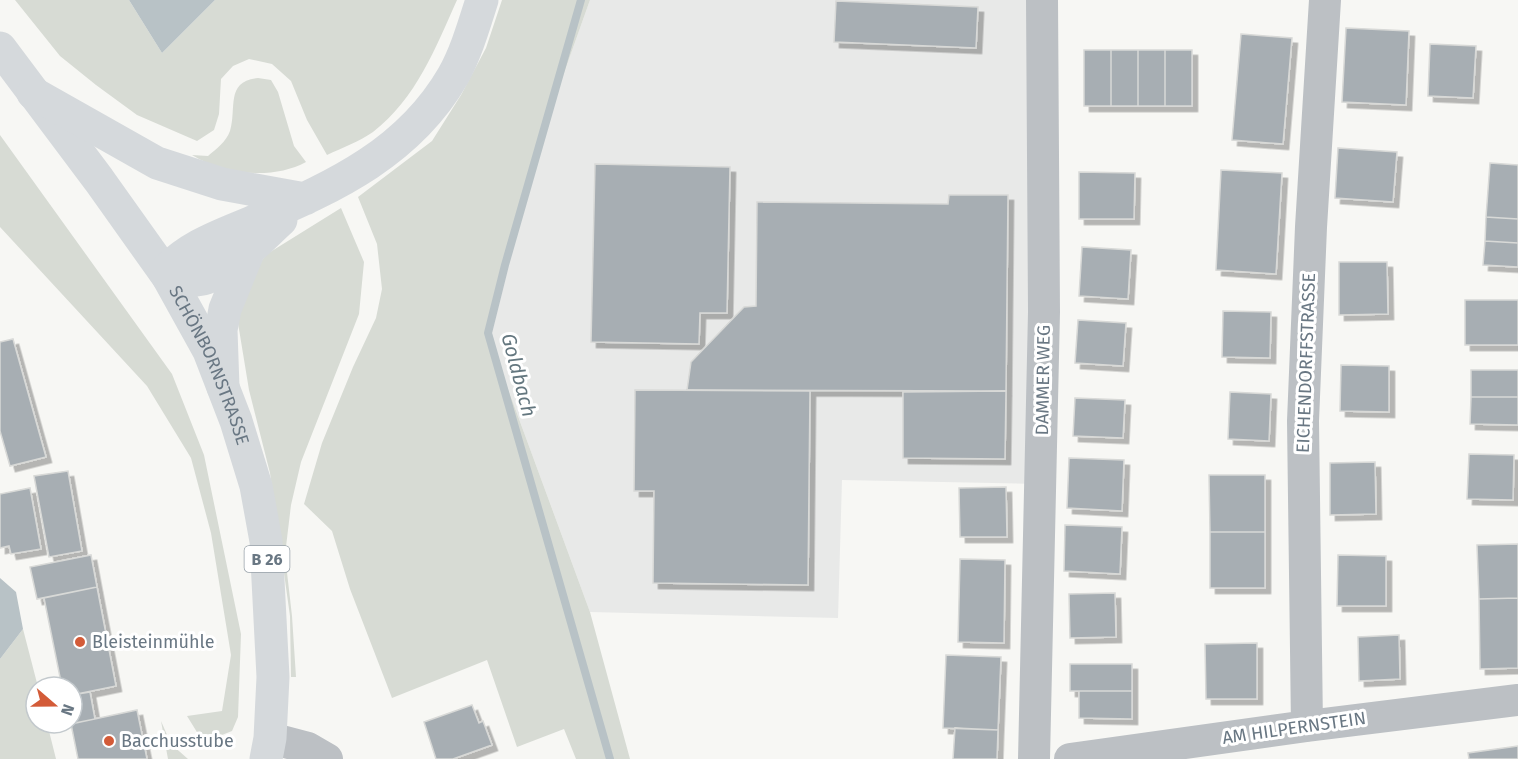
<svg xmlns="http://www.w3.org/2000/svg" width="1518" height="759" font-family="'Fira Sans',sans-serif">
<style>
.built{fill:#e8e9e8}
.green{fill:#d7dbd4}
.water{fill:#b8c2c6}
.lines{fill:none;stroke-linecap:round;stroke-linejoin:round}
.stream{stroke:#b8c2c6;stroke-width:8}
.building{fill:#a7aeb3;stroke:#d8d9d7;stroke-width:1.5;filter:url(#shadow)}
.minor{stroke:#bcc0c4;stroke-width:32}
.primary{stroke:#d5d9dc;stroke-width:33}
.motorway{stroke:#d5d9dc;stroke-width:33}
.poi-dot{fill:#d35b38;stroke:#fff;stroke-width:2}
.labels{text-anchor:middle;stroke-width:6;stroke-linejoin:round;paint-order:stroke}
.shield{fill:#fff;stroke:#96a0a8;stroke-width:1.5}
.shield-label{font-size:16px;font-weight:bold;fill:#697783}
.street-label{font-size:18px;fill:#697783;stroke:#fff}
.poi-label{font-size:18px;fill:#697783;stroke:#fff;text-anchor:start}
.water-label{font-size:20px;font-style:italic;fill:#64777f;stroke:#fff}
</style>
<defs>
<filter id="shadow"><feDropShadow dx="5.5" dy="5.5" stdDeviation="0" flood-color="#0004"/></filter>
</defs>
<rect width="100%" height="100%" fill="#f7f7f4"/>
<path class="built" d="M590 0H1037V484L842 480 838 618 590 612 497 359 488 321 531 166Z"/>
<path class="green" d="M15 0H129L162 53 215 0H457C436 47 416 99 373 132 360 141 342 148 327 155L307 120 291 81 272 64 249 59 233 66 221 79 219 114 214 130 197 141 137 115 96 85 60 56Z
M502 0H590L531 166 488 321 497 359 590 612 630 759H576L564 729 517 747 487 660 392 698 350 589 332 531 304 504 322 443 353 367 376 318 382 289 377 244 358 197 432 141 461 95 486 48Z
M258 78 271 80 278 92 294 146 306 162C273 180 224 175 192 155L208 156C216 149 226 142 230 131 237 108 225 81 258 78Z
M0 135 172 374 204 455 241 634 238 717 232 731 222 735 200 737 187 716 222 711 231 655 211 533 191 458 147 386 0 227Z
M341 208 364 262 359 314 301 462 291 505 285 555 292 616 296 677H291L290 616 270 473 249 390 237 317 252 273 267 254Z
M23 629 38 687H36V723H47L56 759H0V659Z
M161 721 171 744 188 759H168Z"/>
<path class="water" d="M129 0H215L162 53Z
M0 578 16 592 23 629 0 659Z"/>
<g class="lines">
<path class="stream" d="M581 0 505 265 488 333 610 759"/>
</g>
<path class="building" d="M836 1 978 7 976 48 834 42Z
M1346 28 1409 31 1406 105 1342 102Z
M1241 34 1292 38 1283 144 1232 140Z
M1430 44 1476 46 1473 98 1428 96Z
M1084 50H1111V106H1084Z
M1111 50H1138V106H1111Z
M1138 50H1165V106H1138Z
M1165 50H1192V106H1165Z
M1338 148 1397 152 1393 202 1335 198Z
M1490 163 1518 165V219L1486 217Z
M595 164 730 167 727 313H700L699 344 591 342Z
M1221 170 1282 173 1276 274 1216 270Z
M1079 172 1135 173 1134 219H1079Z
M949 195H1008L1006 391 687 390 691 362 744 307 756 306 757 202 948 204Z
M1486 217 1518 219V243L1485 241Z
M1485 241 1518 243V267L1483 265Z
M1082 247 1131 250 1128 299 1079 296Z
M1339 262H1387L1388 314 1339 315Z
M1465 300H1518V345H1465Z
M1223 311 1271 312 1270 358 1222 357Z
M1078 320 1126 323 1123 366 1075 363Z
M13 339 46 457 10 466 0 431V342Z
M1341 365 1389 366V412L1340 411Z
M1471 370H1518V397H1471Z
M635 390 810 391 808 585 653 583 654 491H634Z
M1006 391 1005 459 903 458V392Z
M1230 392 1271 394 1269 441 1228 439Z
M1471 397H1518V425L1470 424Z
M1075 398 1125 400 1123 438 1073 436Z
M1469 454 1514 455 1513 500 1467 499Z
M1069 458 1124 460 1122 511 1067 508Z
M1375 462 1376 514 1330 515V463Z
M68 471 82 551 49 557 34 476Z
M1209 475H1265V532H1210Z
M1006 487 1007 537H960L959 488Z
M30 488 41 549 11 554 9 546 0 548V494Z
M1065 525 1122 527 1120 574 1064 571Z
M1210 532H1265V588H1210Z
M1518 544V598L1479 599 1477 545Z
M91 555 97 587 37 599 30 567Z
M1338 555 1386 556V606H1337Z
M960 559 1005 560 1004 643 958 642Z
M97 587 116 686 72 695V687H62L44 598Z
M1115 593 1116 637 1070 638 1069 594Z
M1518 598V668L1480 669 1479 599Z
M1399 635 1400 679 1359 681 1358 637Z
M1257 643V699H1206L1205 644Z
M946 655 1001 657 998 730 943 728Z
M1070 664H1132V691H1070Z
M1079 691H1132V719L1079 718Z
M90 692 95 719 75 723 72 695Z
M472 705 479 723 483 721 492 745 453 759H436L424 722Z
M137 710 147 759H78L71 724Z
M955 728 998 730 997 759H953Z
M1518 746V759H1469L1468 753Z"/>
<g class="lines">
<path class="minor" d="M1307 726 1303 421 1311 227 1325 0
M270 738 308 748 327 759
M1034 759 1044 312 1042 0
M1070 759 1307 726 1518 700"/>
<path class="primary" id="s1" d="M0 48 99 180 168 277 209 351 236 421 256 486 266 541 273 677 270 738 266 759"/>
<path class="motorway" d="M33 93 157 163 222 184 305 199
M165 272C190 244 225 234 259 219 336 186 409 152 453 76 466 53 474 25 482 0
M168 277C180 279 194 282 206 278 233 269 260 239 281 220
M223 387 221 330 225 309 249 250"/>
</g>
<g class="poi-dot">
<circle cx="80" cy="642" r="6"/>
<circle cx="109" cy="741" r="6"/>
</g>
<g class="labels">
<rect class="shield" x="244.5" y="546" width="45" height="26" rx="4.5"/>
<g class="shield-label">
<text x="267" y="565">B 26</text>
</g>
<g class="street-label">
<text transform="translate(1306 363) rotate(-88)" y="6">EICHENDORFFSTRASSE</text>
<text dy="6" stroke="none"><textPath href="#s1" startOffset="382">SCHÖNBORNSTRASSE</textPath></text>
<text transform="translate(1043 380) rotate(-89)" y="6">DAMMER WEG</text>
<text transform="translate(1294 728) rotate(-8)" y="6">AM HILPERNSTEIN</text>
</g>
<g class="poi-label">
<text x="92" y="648">Bleisteinmühle</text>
<text x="121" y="747">Bacchusstube</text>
</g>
<g class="water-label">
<text transform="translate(519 375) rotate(75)" y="7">Goldbach</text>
</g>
</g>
<g transform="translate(54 705) rotate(110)"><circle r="28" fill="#ffffff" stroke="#c3c9cd" stroke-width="1.5"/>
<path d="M0-4.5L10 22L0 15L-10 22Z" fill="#d35b38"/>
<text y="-9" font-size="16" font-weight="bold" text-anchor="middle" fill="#697783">N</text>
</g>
</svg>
